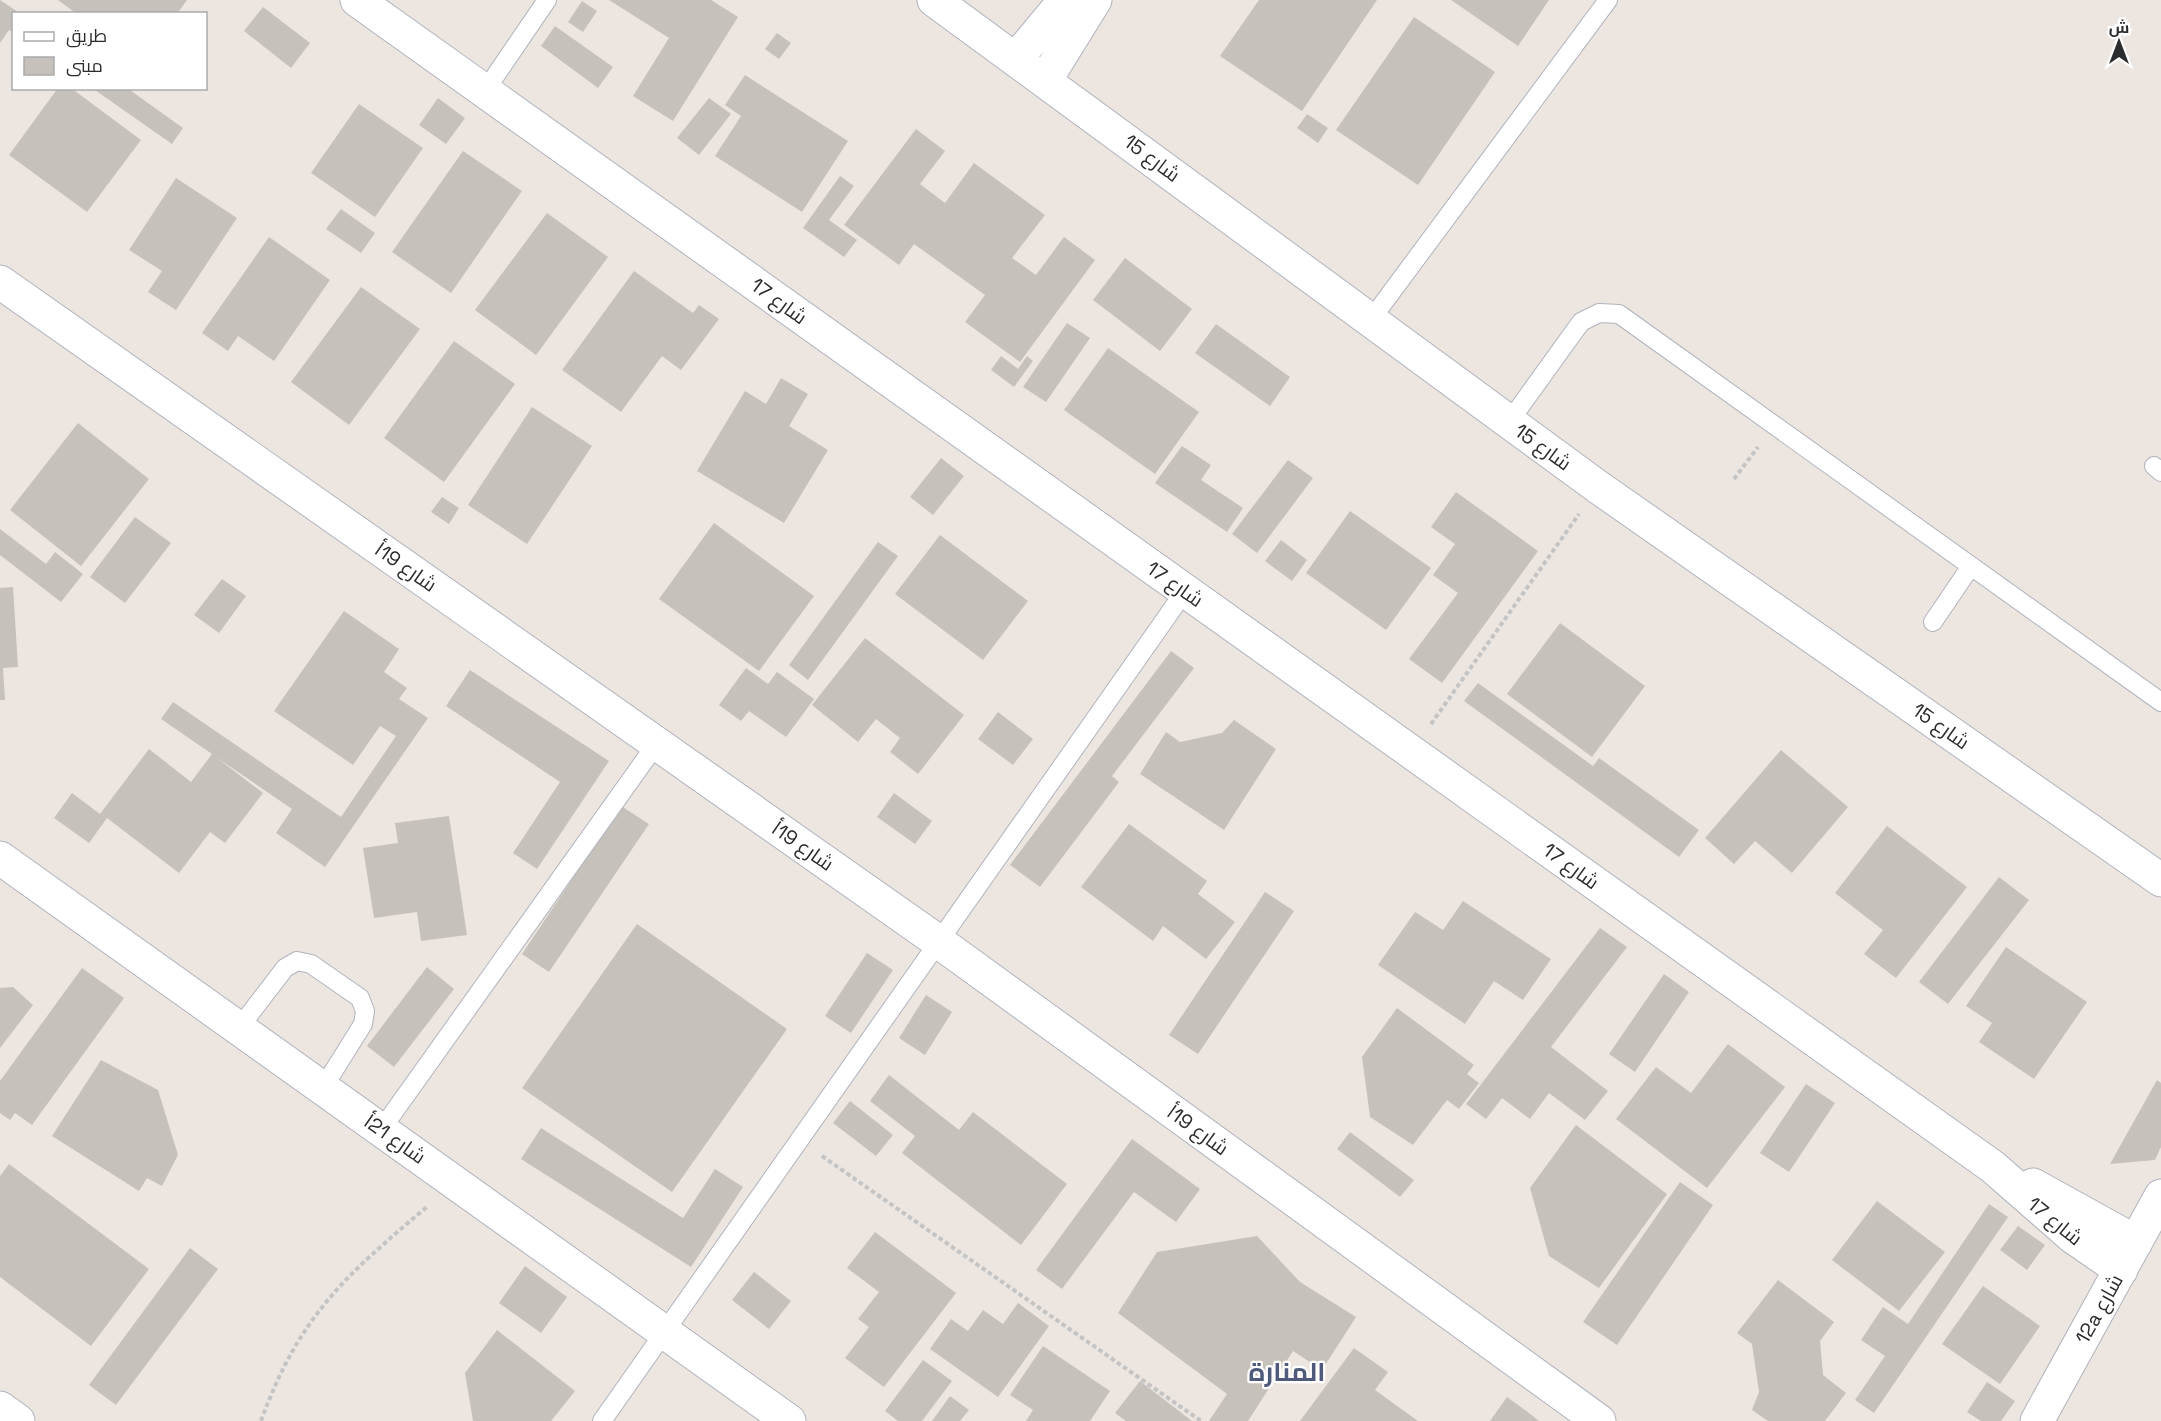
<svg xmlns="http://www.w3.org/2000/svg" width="2161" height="1421" font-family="'Space Grotesk',Cairo,sans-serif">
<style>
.building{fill:#c6c1bb}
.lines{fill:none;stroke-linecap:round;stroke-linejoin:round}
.service-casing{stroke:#b0b3bc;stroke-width:20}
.minor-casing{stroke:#b0b3bc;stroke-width:35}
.path{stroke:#c4c4c4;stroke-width:4;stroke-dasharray:4.5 3;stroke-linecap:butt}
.service{stroke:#fff;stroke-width:18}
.minor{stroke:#fff;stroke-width:33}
.labels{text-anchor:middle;stroke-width:4.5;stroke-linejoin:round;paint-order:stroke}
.street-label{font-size:20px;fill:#2c2c2c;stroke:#fff}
.district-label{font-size:26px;font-weight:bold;fill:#4f5a7b;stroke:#fff}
</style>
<rect width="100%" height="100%" fill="#ede6e0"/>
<path class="building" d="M0 0 21 14H14V33L9 30 0 43Z
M58 0H187L177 14H77Z
M609 0H711L738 17 673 121 633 96 669 38Z
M1259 0H1377L1302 111 1220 56Z
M1451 0H1549L1518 46Z
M582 1 597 11 583 32 568 22Z
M263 7 310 43 291 68 244 31Z
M1414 17 1495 72 1418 185 1336 130Z
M555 26 613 67 598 88 541 46Z
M777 33 791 43 779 59 765 49Z
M745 75 848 141 802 212 715 156 741 116 725 105Z
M58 88H71L141 140 87 212 9 155Z
M92 88H127L183 128 172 144Z
M438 98 465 118 446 144 419 125Z
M709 98 731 114 699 155 677 138Z
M359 104 423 148 375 217 311 173Z
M1307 114 1328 128 1318 143 1297 128Z
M916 129 945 151 920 184 945 203 974 163 1045 215 1012 258 1036 275 1064 237 1095 260 1020 362 965 322 985 295 914 244 899 265 844 225Z
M463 151 522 191 451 293 392 252Z
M840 176 854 186 829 220 857 240 844 257 803 228Z
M176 178 237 218 176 310 148 292 162 271 129 250Z
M341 209 375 233 361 253 326 229Z
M547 213 608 257 536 355 475 310Z
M269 237 330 280 274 361 238 336 228 351 202 333Z
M1125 258 1192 309 1160 351 1093 300Z
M634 271 693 313 699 305 719 319 681 370 662 356 621 412 562 370Z
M361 287 420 329 349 425 291 382Z
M1067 323 1090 338 1046 402 1023 387Z
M1216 324 1290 377 1270 406 1195 353Z
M454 341 515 384 444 482 384 438Z
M1108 348 1199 412 1155 474 1064 410Z
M1001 356 1018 369 1027 356 1033 361 1014 387 991 370Z
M781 378 808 394 789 426 828 450 784 523 697 471 745 391 766 404Z
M532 407 592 446 527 544 468 505Z
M78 423 149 479 81 566 10 510Z
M1182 446 1211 465 1201 480 1243 508 1227 532 1155 483Z
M941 458 964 476 933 515 910 497Z
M1288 460 1313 478 1257 553 1232 534Z
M1456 492 1538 551 1442 683 1409 659 1458 593 1433 575 1455 544 1431 527Z
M442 497 459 508 449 524 431 512Z
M1350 511 1431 568 1386 630 1306 573Z
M135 517 171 543 125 603 90 577Z
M714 523 814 596 759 671 659 599Z
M0 529 46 564 55 552 83 574 61 602 0 555Z
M940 535 1028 601 983 660 895 594Z
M1281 540 1307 560 1292 581 1265 561Z
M878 542 898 556 808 680 789 665Z
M222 579 246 596 219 633 194 615Z
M13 587 18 667 3 668 5 700H0V588Z
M344 611 399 649 384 672 407 688 399 699 428 718 325 867 276 833 292 809 216 757 263 793 225 843 210 832 179 873 107 818 89 843 54 818 72 793 100 814 149 749 191 782 212 754 161 719 173 702 341 817 396 736 380 726 353 765 274 711Z
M1560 623 1645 686 1592 757 1507 694Z
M865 638 964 715 918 774 890 752 900 738 876 719 858 742 812 705Z
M1171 651 1194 668 1112 776 1119 782 1040 887 1010 865Z
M746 668 768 684 777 672 814 699 786 737 749 711 741 721 719 705Z
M470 670 609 761 537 869 513 853 560 782 446 706Z
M1478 683 1593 766 1599 758 1699 830 1679 857 1464 701Z
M998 712 1033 739 1013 765 978 739Z
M1234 720 1276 749 1224 830 1140 774 1166 732 1180 742 1222 733Z
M1781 750 1848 807 1792 873 1755 841 1734 864 1705 838Z
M894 793 932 821 915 844 877 817Z
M621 806 649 824 549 972 522 954Z
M449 816 467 935 421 941 417 912 374 918 363 848 398 843 395 823Z
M1129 824 1207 881 1198 894 1235 922 1206 959 1163 926 1153 941 1081 887Z
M1887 826 1967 887 1896 978 1864 954 1883 930 1835 893Z
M1999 877 2029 900 1948 1004 1919 982Z
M1265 892 1294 911 1198 1054 1169 1035Z
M1463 901 1551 959 1523 1000 1494 981 1465 1024 1378 965 1415 912 1443 930Z
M637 924 787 1029 672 1192 522 1088Z
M1600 928 1627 947 1551 1047 1608 1091 1585 1120 1549 1093 1530 1119 1502 1098 1486 1119 1466 1104Z
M2006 947 2087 1002 2034 1079 1979 1042 1992 1023 1966 1006Z
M867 953 893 970 851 1033 825 1016Z
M427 967 454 989 394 1067 367 1046Z
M82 968 124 998 32 1125 15 1113 10 1120 0 1113V1081Z
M1664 974 1689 992 1635 1072 1609 1054Z
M13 987 33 1005 0 1048V988Z
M926 995 952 1012 925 1055 899 1038Z
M1397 1008 1474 1065 1467 1074 1479 1083 1459 1109 1447 1100 1413 1145 1370 1117 1362 1057Z
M1728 1044 1785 1087 1707 1188 1616 1119 1656 1067 1691 1093Z
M101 1060 158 1090 178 1155 162 1186 147 1178 139 1191 52 1136Z
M889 1075 959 1130 973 1112 1067 1184 1021 1245 902 1153 915 1136 870 1101Z
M2157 1080 2161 1083V1147L2155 1160 2110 1164Z
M1806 1084 1835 1103 1789 1172 1760 1153Z
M850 1101 893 1135 876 1156 833 1123Z
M1576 1125 1667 1194 1599 1288 1549 1256 1530 1188Z
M541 1128 683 1218 715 1169 743 1187 691 1267 521 1159Z
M1350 1132 1414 1180 1400 1197 1337 1149Z
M1132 1139 1200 1189 1176 1222 1134 1192 1062 1289 1036 1270Z
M9 1164 149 1269 91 1346 0 1277V1176Z
M1680 1182 1713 1205 1617 1345 1583 1322Z
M1877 1201 1945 1252 1899 1311 1832 1260Z
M1989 1204 2008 1217 1874 1413 1855 1400 1885 1356 1861 1340 1883 1307 1908 1324Z
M2018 1226 2045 1245 2027 1270 2000 1250Z
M875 1232 956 1293 884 1387 845 1358 869 1327 858 1319 879 1292 847 1268Z
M1257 1236 1300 1282 1356 1317 1322 1370 1293 1351 1248 1421H1209L1227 1394 1118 1313 1157 1252Z
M190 1248 218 1269 116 1405 89 1385Z
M525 1266 567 1297 541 1333 499 1303Z
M754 1272 791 1301 769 1329 732 1300Z
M1778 1280 1834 1322 1820 1341 1823 1375 1846 1393 1825 1421H1768L1752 1410 1759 1392 1752 1344 1737 1333Z
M1983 1286 2040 1326 2000 1384 1942 1344Z
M1018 1303 1049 1326 998 1397 930 1349 951 1319 968 1331 983 1310 1003 1324Z
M497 1330 575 1391 551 1421H473L465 1373Z
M1043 1346 1110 1391 1090 1421H1026L1033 1410 1010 1395Z
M1354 1348 1388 1372 1375 1390 1418 1421H1300Z
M923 1360 952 1381 922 1421H898L885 1411Z
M1140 1381 1192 1421H1126L1115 1413Z
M1987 1382 2015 1401 2001 1421H1981L1967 1412Z
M950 1396 969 1410 960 1421H932Z
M1507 1397 1529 1413 1539 1421H1490Z"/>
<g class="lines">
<defs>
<path id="service" d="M485 91 547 0
M1370 321 1608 0
M1509 422 1581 322 1599 313 1619 314 2161 702
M2154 466 2161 472
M1933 622 1971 566
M239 1028 285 968 297 961 311 964 360 998 365 1011 363 1024 323 1088
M381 1130 657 743
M602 1421 1185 591"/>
<path id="minor" d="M357 0 1993 1167 2073 1237 2121 1270
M934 0 1598 487 2161 880
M1016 59 1065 0
M1046 79 1095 0
M0 282 939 942 1599 1421
M0 858 789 1421
M2033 1185 2136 1242
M0 1408 18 1421
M2037 1421 2161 1196"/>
</defs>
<use href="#service" class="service-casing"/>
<use href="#minor" class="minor-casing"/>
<path class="path" d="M1734 479 1758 447
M1431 724 1579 514
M822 1156 1201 1421
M261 1421C299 1316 345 1276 428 1206"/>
<use href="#service" class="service"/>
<use href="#minor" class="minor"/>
</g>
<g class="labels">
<g class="street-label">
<text transform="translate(1152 158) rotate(37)" y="7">شارع 15</text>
<text transform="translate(779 301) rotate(36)" y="7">شارع 17</text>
<text transform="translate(1543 447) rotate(36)" y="7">شارع 15</text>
<text transform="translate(406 567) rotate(35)" y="7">شارع 19أ</text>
<text transform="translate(1175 584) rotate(35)" y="7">شارع 17</text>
<text transform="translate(1941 726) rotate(35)" y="7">شارع 15</text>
<text transform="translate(803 846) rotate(35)" y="7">شارع 19أ</text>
<text transform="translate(1571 866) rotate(36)" y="7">شارع 17</text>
<text transform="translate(1198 1130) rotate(36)" y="7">شارع 19أ</text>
<text transform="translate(395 1139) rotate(35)" y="7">شارع 21أ</text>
<text transform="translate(2055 1221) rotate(39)" y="7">شارع 17</text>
<text transform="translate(2099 1309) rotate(-61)" y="7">12a شارع</text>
</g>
<g class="district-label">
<text x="1287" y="1381">المنارة</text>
</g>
</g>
<rect x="12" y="12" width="195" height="78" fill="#ffffff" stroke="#ababab" stroke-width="1.5"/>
<rect x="24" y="32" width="30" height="9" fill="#ffffff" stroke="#ababab" stroke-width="1.5"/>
<text x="66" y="42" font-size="18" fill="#2c2c2c">طريق</text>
<rect x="24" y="57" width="30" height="18" fill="#c6c1bb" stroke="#ababab" stroke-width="1.5"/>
<text x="66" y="72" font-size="18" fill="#2c2c2c">مبنى</text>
<g transform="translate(2119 42)" stroke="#ffffff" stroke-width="4.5" paint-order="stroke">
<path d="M0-4.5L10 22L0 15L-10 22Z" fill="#2c2c2c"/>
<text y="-9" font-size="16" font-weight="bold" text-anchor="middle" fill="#2c2c2c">ش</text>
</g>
</svg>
